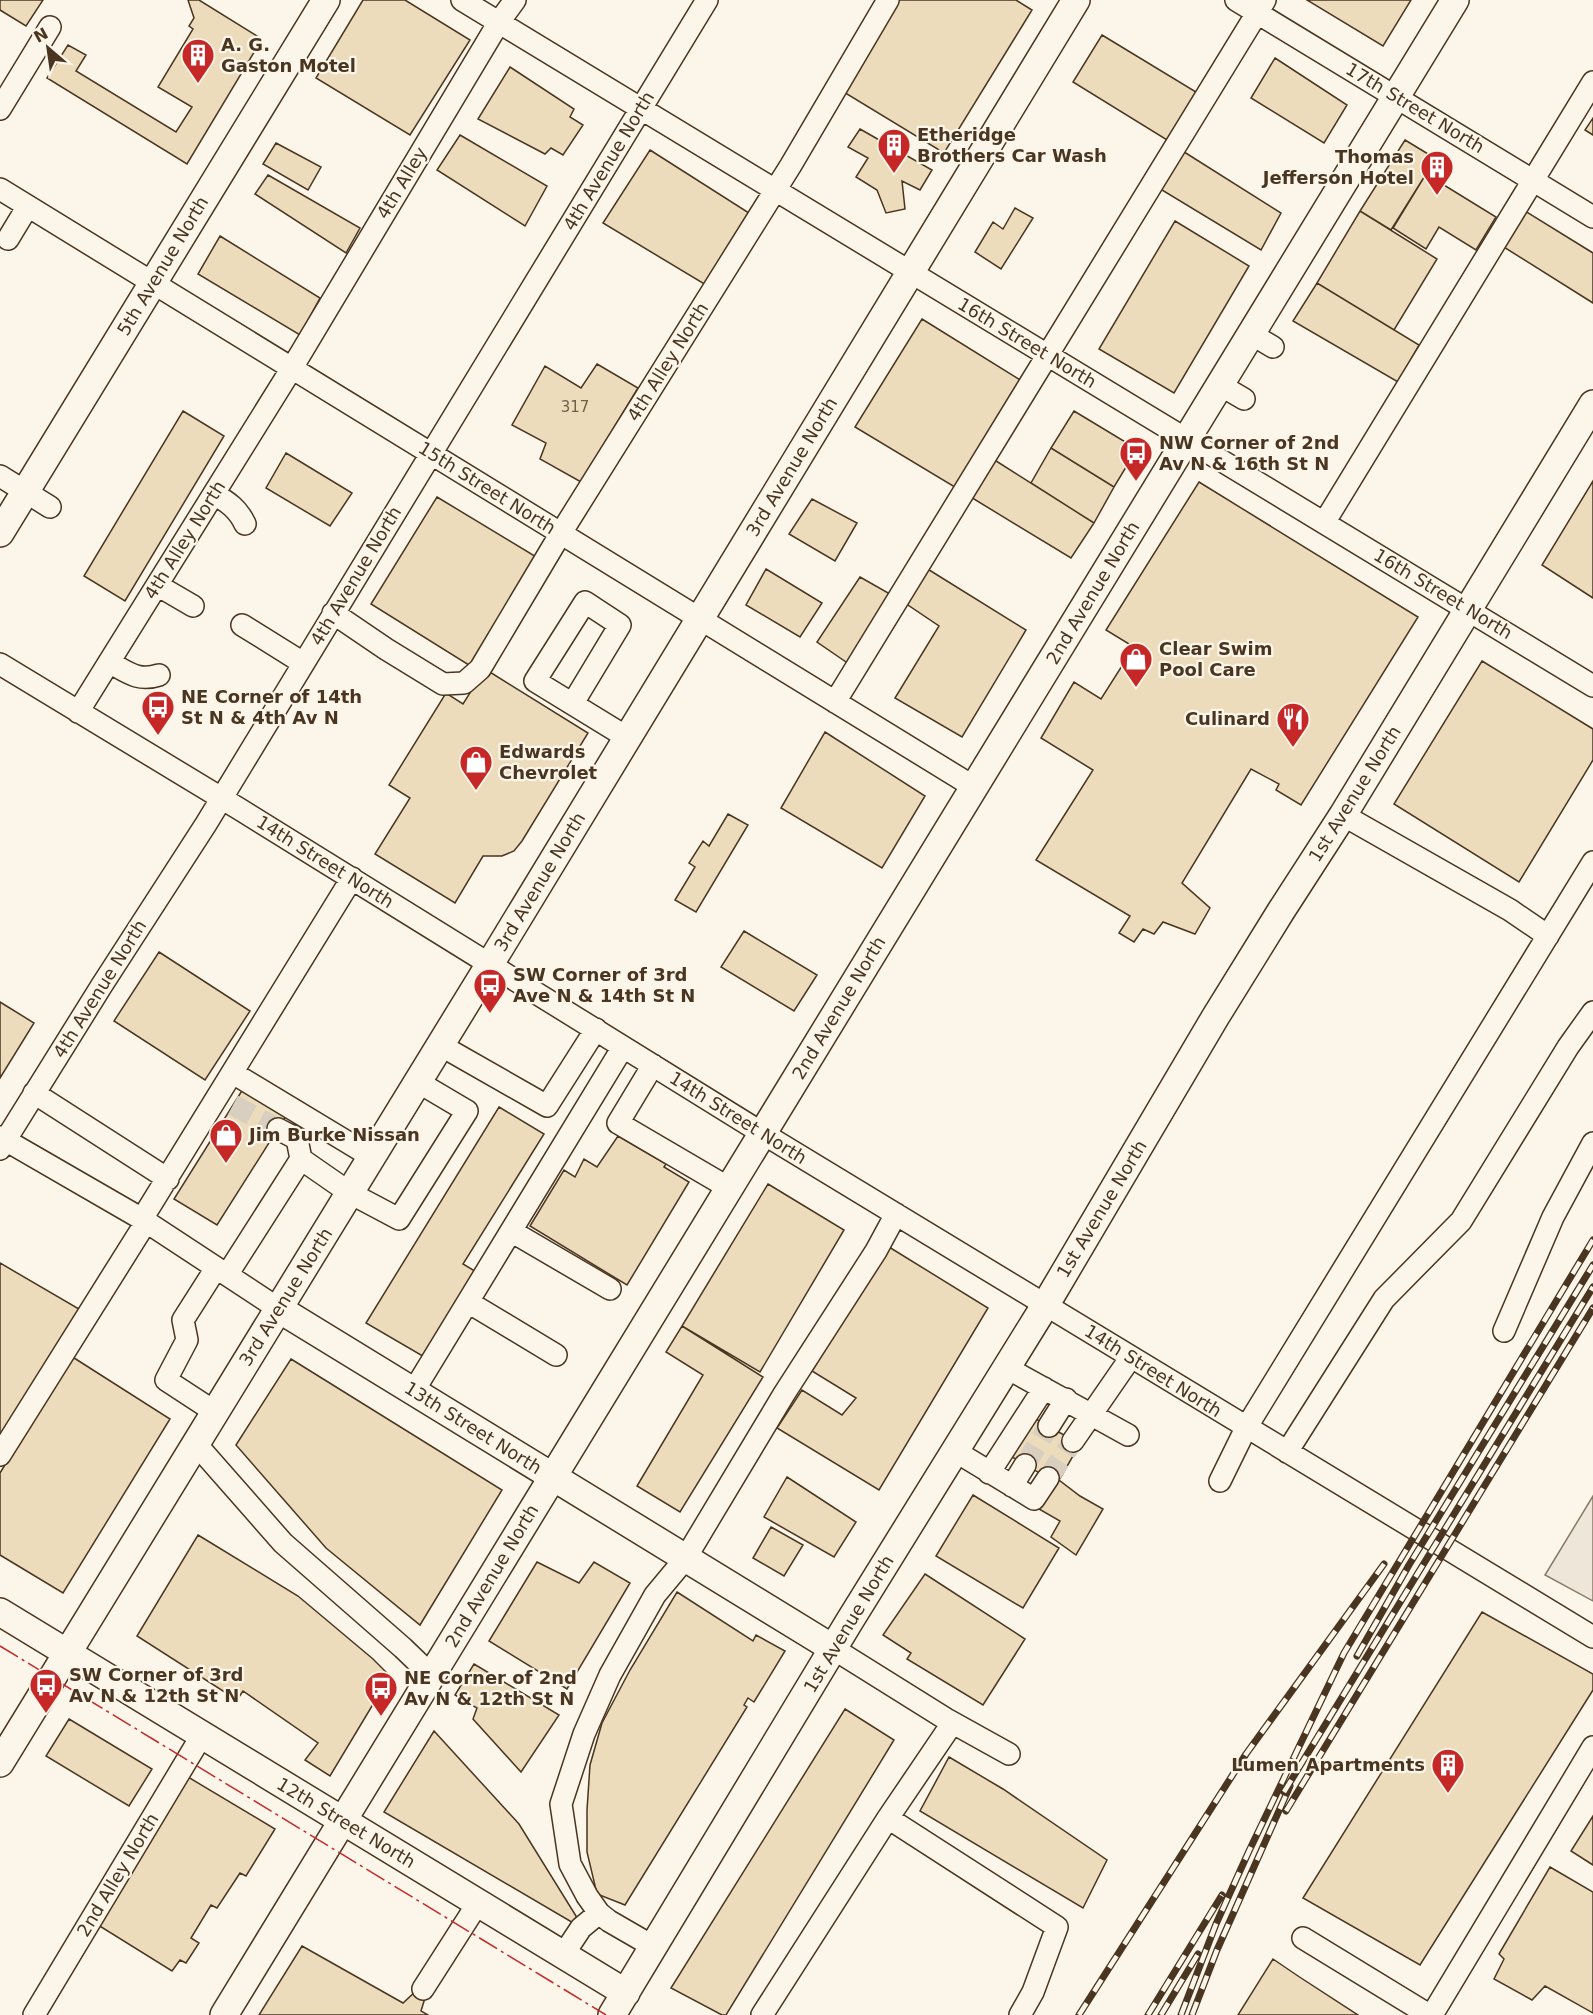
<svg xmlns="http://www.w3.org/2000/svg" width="1593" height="2015" font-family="'DejaVu Sans',sans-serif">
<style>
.green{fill:#ede6d9;stroke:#887966;stroke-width:1.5}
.building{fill:#ecdcbc;stroke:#4a3520;stroke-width:1.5}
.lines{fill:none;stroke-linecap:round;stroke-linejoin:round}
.minor-tunnel{stroke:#d8cfc1;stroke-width:21;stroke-dasharray:21 10;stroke-linecap:butt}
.minor-casing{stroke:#4a3520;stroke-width:24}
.major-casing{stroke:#4a3520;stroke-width:30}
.minor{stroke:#fbf6e9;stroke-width:21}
.major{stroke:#fbf6e9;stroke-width:27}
.rail-casing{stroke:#4a3520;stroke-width:7}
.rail{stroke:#fbf6e9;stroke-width:4.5;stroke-dasharray:14;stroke-linecap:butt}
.power{stroke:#c62828;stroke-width:1.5;stroke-dasharray:21 4.5 3 4.5;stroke-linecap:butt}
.labels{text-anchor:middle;stroke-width:4.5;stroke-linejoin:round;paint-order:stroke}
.number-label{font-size:15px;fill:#725f47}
.poi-label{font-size:18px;font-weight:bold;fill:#4a3520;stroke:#fbf6e9;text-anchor:start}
.street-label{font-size:18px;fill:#4a3520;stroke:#fbf6e9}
</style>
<rect width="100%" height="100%" fill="#fbf6e9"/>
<path class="green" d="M1593 1496V1601L1545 1575Z"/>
<path class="building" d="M0 0H43L26 26 0 10Z
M188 0H199L262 39 187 164 47 78 68 45 86 55 76 71 176 132 192 107 158 87 193 29 189 26 194 18Z
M363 0H405L470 40 410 135 316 78Z
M895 0H1016L1032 10 944 153 842 91Z
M1307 0H1411L1383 46Z
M1102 35 1196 92 1167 140 1073 82Z
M1275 58 1347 105 1324 143 1251 98Z
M510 67 574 109 570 117 583 125 563 155 551 148 545 154 478 119Z
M1593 118V135L1585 130Z
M860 129 932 170 920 190 902 181 905 209 886 213 877 190 856 177 868 158 848 147Z
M460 135 547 186 525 226 437 170Z
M1405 140 1438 160 1426 174 1391 230 1360 211Z
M276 143 321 167 308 190 263 164Z
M650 150 749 213 706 285 603 223Z
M1181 150 1281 213 1261 250 1157 187Z
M1426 174 1496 217 1476 250 1439 227 1426 249 1393 228Z
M268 175 360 228 346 253 255 194Z
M1015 208 1033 218 1001 269 975 252 993 222 1003 229Z
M1520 208 1593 253V303L1499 244Z
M1360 211 1437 259 1394 330 1317 283Z
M1175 221 1249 266 1174 393 1099 349Z
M220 236 320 298 300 335 198 274Z
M1317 283 1419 345 1398 382 1293 321Z
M922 319 1022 381 958 489 855 427Z
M597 364 638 388 581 482 540 459 546 443 512 425 545 366 581 388Z
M183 411 224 436 125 601 84 576Z
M1074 411 1137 449 1114 487 1051 448Z
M1051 448 1114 487 1094 523 1031 483Z
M286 453 352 493 330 526 266 488Z
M993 459 1094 523 1071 558 969 496Z
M1593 481V598L1542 565Z
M1199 482 1418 617 1301 805 1276 790 1279 784 1251 769 1182 883 1210 908 1195 934 1163 922 1154 934 1143 929 1134 942 1119 933 1130 916 1036 860 1093 770 1041 738 1074 682 1101 699 1134 647 1106 630Z
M437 497 538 558 472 667 371 604Z
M812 499 857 523 835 561 789 534Z
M926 568 1026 630 962 737 895 698 939 626 905 603Z
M766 569 822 603 800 637 746 605Z
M860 577 890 594 849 664 817 642Z
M1482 661 1593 729V760L1519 882 1394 804Z
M485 669 588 733 522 841 514 851 502 856H483L455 903 375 854 410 798 389 785 446 693 463 704Z
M825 732 925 796 882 868 781 808Z
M728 814 748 825 696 912 675 900 695 867 689 863 703 841 709 846Z
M744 931 817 975 794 1011 721 967Z
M159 952 250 1011 205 1080 114 1021Z
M0 1002 34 1023 0 1078Z
M243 1089 286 1116 217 1225 174 1199Z
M499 1107 544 1134 463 1264 478 1273 426 1358 366 1323Z
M618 1136 666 1164 664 1167 689 1182 627 1285 530 1226 564 1170 575 1177 584 1159 597 1167Z
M768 1184 844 1230 760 1372 682 1326Z
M889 1247 988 1308 879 1490 777 1428 802 1390 842 1415 856 1398 812 1371Z
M0 1263 79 1309 0 1437Z
M682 1326 763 1377 680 1512 637 1486 703 1375 666 1352Z
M71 1356 170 1419 63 1593 0 1555V1473Z
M291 1359 502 1490 420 1625 326 1548 236 1445Z
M1034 1418 1080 1444 1059 1480 1080 1496 1103 1509 1076 1555 1051 1537 1060 1521 1039 1509 1055 1482 1007 1454Z
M787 1477 856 1522 834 1557 764 1517Z
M973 1495 1059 1548 1023 1608 936 1556Z
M771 1527 803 1545 784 1576 753 1558Z
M198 1535 298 1596 373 1659 390 1676 330 1776 305 1760 318 1743 243 1691 237 1700 137 1636Z
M537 1562 579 1583 594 1562 630 1583 567 1689 489 1641Z
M925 1574 1025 1639 983 1705 907 1659 911 1653 883 1635Z
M677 1592 753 1641 756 1635 785 1651 754 1702 748 1698 744 1705 747 1707 625 1905 597 1894 587 1852V1810L590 1765 602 1723 630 1670Z
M1482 1612 1593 1674V1690L1420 1965 1303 1898Z
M474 1664 559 1715 521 1772 473 1719 477 1708 455 1695Z
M845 1709 894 1740 726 2015H722L671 1988Z
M69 1719 152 1769 129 1806 46 1756Z
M434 1731 519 1824 576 1916 575 1924 384 1812Z
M949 1757 1003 1789 1107 1860 1083 1908 920 1811Z
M188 1777 275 1829 246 1876 240 1873 217 1908 211 1905 191 1938 199 1943 186 1963 180 1960 172 1971 98 1925Z
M1593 1816V1865L1571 1851Z
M1550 1867 1593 1892V2013L1545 1986 1532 2000 1494 1979 1504 1959 1499 1954Z
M302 1946 403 2003 416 1991 425 1998 421 2011 428 2015H259Z
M1273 1959 1298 1976 1358 2015H1238Z"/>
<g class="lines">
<path class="minor-tunnel" d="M233 1105 278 1129
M1025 1465 1049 1426
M1048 1478 1073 1441"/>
<defs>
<path id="minor" d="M462 0 1593 686
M1236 0 1593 217
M0 109 50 27
M0 189 974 787
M8 239 28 206
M1251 334 1273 347
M1220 385 1244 399
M0 476 50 507
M214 494C228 502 238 509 245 524
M1324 523 1593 82
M157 585 193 606
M333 613 386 649 443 684 464 683 480 669 561 533 791 165 888 0
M242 625 303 663
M109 662C127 672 138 682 159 675
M0 664 241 810 762 1133 1593 1637
M835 702 1265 0
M573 703 620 625 585 602 535 681 628 738
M78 712 292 368 499 22 515 0
M1343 815 1510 910 1548 936
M440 1045 547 1106 596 1029
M653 1065 618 1123 729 1188
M233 1073 372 1157
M34 1093 168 1179
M0 1137 142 1219 279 1309
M0 1149 102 985 206 824 707 0
M301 1159 350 1193 399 1219 467 1111 418 1082
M142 1219 352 878
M511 1231 610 1289
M227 1275 301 1159 297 1139 278 1129
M468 1302 556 1355
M1504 1331 1553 1217 1593 1143
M1007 1368 1128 1435
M413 1392 623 1047
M215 1412 166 1380 187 1340 183 1320 216 1268
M1049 1426 1066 1399
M1073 1441 1131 1357
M196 1444 283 1543 403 1648 431 1675
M955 1451 1034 1499 1048 1478
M1287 1452 1384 1299 1461 1221 1568 1047 1593 1012
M0 1455 146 1222
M989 1473 1044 1388
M1220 1481 1246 1428 1593 862
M1012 1486 1025 1465
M834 1649 946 1719 1009 1754
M888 1818 1057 1927 1033 1992 1020 2015
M1303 1938 1429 2015
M654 1947 609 1921 599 1913 587 1896 570 1864 561 1804 584 1734 610 1675 655 1595 685 1559 784 1394 876 1251 896 1214
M563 1955 581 1928 599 1913
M423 1989 478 1903
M34 2015 202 1735
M762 2015 888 1818 949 1728 946 1719
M1432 2015 1593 1747"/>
<path id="major" d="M0 533 326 0
M279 1309 834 1649
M0 1612 626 1993
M0 1763 490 964 1076 0
M224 2015 1455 0
M612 2015 849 1622 1046 1304 1216 1016 1281 911 1343 815 1593 404"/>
</defs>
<use href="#minor" class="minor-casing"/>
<use href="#major" class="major-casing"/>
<use href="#minor" class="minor"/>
<use href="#major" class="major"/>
<defs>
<path id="rail" d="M1357 1656 1409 1565 1593 1265
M1284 1792 1593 1287
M1286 1811 1593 1308
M1079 2015 1246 1754 1384 1564
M1148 2015 1222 1895
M1161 2015 1198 1954
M1181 2015 1216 1924 1249 1851 1344 1653 1593 1240
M1192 2015 1217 1950 1290 1786"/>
</defs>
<use href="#rail" class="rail-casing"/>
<use href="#rail" class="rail"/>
<path class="power" d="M0 1646 606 2015"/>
</g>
<defs>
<symbol id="building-pin" viewBox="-11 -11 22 30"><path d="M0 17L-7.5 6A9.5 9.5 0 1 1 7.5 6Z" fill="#c62828" stroke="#fbf6e9"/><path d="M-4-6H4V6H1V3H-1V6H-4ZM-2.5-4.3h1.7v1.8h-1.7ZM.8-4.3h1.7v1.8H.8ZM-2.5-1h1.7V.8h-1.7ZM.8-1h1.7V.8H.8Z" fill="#fff"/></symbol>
<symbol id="bus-pin" viewBox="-11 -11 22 30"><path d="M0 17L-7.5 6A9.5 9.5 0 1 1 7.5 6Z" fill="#c62828" stroke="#fbf6e9"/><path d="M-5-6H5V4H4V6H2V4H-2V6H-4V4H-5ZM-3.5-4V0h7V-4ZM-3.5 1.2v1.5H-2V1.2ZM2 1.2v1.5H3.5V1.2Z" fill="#fff"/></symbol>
<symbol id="shop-pin" viewBox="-11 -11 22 30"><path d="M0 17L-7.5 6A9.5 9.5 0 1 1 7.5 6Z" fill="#c62828" stroke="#fbf6e9"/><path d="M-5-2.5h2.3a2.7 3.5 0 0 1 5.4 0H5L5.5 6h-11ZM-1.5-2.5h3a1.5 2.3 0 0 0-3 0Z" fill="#fff"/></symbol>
<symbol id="restaurant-pin" viewBox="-11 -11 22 30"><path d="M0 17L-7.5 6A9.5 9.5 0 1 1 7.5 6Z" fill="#c62828" stroke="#fbf6e9"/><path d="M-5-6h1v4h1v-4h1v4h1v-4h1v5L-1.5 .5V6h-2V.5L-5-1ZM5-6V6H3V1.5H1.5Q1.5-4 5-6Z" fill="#fff"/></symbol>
</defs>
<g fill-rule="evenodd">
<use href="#building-pin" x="179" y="36" width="38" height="52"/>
<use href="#building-pin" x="875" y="126" width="38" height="52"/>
<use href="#building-pin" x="1418" y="148" width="38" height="52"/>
<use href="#bus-pin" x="1117" y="434" width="38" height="52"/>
<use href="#shop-pin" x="1117" y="640" width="38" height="52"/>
<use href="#bus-pin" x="139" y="688" width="38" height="52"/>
<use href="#restaurant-pin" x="1274" y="700" width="38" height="52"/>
<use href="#shop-pin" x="457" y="743" width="38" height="52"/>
<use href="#bus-pin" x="471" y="966" width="38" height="52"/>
<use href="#shop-pin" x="207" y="1116" width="38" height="52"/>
<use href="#bus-pin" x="27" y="1666" width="38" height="52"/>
<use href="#bus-pin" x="362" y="1669" width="38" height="52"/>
<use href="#building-pin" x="1429" y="1746" width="38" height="52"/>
</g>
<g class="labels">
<g class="number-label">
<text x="575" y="412">317</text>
</g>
<g class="poi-label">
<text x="221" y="51">A. G.<tspan x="221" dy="21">Gaston Motel</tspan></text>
<text x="917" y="141">Etheridge<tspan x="917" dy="21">Brothers Car Wash</tspan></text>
<text x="1414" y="163" text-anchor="end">Thomas<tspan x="1414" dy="21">Jefferson Hotel</tspan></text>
<text x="1159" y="449">NW Corner of 2nd<tspan x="1159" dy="21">Av N &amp; 16th St N</tspan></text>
<text x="1159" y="655">Clear Swim<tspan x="1159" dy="21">Pool Care</tspan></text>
<text x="181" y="703">NE Corner of 14th<tspan x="181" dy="21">St N &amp; 4th Av N</tspan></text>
<text x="1270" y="725" text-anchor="end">Culinard</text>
<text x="499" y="758">Edwards<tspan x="499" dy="21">Chevrolet</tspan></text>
<text x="513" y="981">SW Corner of 3rd<tspan x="513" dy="21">Ave N &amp; 14th St N</tspan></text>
<text x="249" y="1141">Jim Burke Nissan</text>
<text x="69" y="1681">SW Corner of 3rd<tspan x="69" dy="21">Av N &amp; 12th St N</tspan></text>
<text x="404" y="1684">NE Corner of 2nd<tspan x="404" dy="21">Av N &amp; 12th St N</tspan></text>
<text x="1425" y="1771" text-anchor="end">Lumen Apartments</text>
</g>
<g class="street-label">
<text transform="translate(1415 108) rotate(31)" y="6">17th Street North</text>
<text transform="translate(609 161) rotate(-59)" y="6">4th Avenue North</text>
<text transform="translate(402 183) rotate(-59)" y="6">4th Alley</text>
<text transform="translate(163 266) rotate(-59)" y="6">5th Avenue North</text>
<text transform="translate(1027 343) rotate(31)" y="6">16th Street North</text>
<text transform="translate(668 362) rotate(-58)" y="6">4th Alley North</text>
<text transform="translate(792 467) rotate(-59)" y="6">3rd Avenue North</text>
<text transform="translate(487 488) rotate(32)" y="6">15th Street North</text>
<text transform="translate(185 540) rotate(-58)" y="6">4th Alley North</text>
<text transform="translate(356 576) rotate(-59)" y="6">4th Avenue North</text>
<text transform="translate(1093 593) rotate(-59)" y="6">2nd Avenue North</text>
<text transform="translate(1443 594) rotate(31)" y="6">16th Street North</text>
<text transform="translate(1355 794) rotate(-58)" y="6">1st Avenue North</text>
<text transform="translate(325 862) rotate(32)" y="6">14th Street North</text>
<text transform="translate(540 882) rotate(-59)" y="6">3rd Avenue North</text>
<text transform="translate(100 989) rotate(-58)" y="6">4th Avenue North</text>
<text transform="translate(839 1008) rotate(-59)" y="6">2nd Avenue North</text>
<text transform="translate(738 1118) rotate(32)" y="6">14th Street North</text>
<text transform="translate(1102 1209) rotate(-59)" y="6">1st Avenue North</text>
<text transform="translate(286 1297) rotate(-58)" y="6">3rd Avenue North</text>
<text transform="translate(1153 1371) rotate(32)" y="6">14th Street North</text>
<text transform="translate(473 1428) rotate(32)" y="6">13th Street North</text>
<text transform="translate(492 1576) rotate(-59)" y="6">2nd Avenue North</text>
<text transform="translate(849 1624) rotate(-59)" y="6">1st Avenue North</text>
<text transform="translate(346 1823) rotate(31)" y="6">12th Street North</text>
<text transform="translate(118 1875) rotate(-59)" y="6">2nd Alley North</text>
</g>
</g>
<g transform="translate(48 48) rotate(331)" stroke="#fbf6e9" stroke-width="4.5" paint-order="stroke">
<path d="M0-4.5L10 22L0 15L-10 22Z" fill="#4a3520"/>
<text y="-9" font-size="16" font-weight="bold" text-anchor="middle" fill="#4a3520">N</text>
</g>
</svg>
